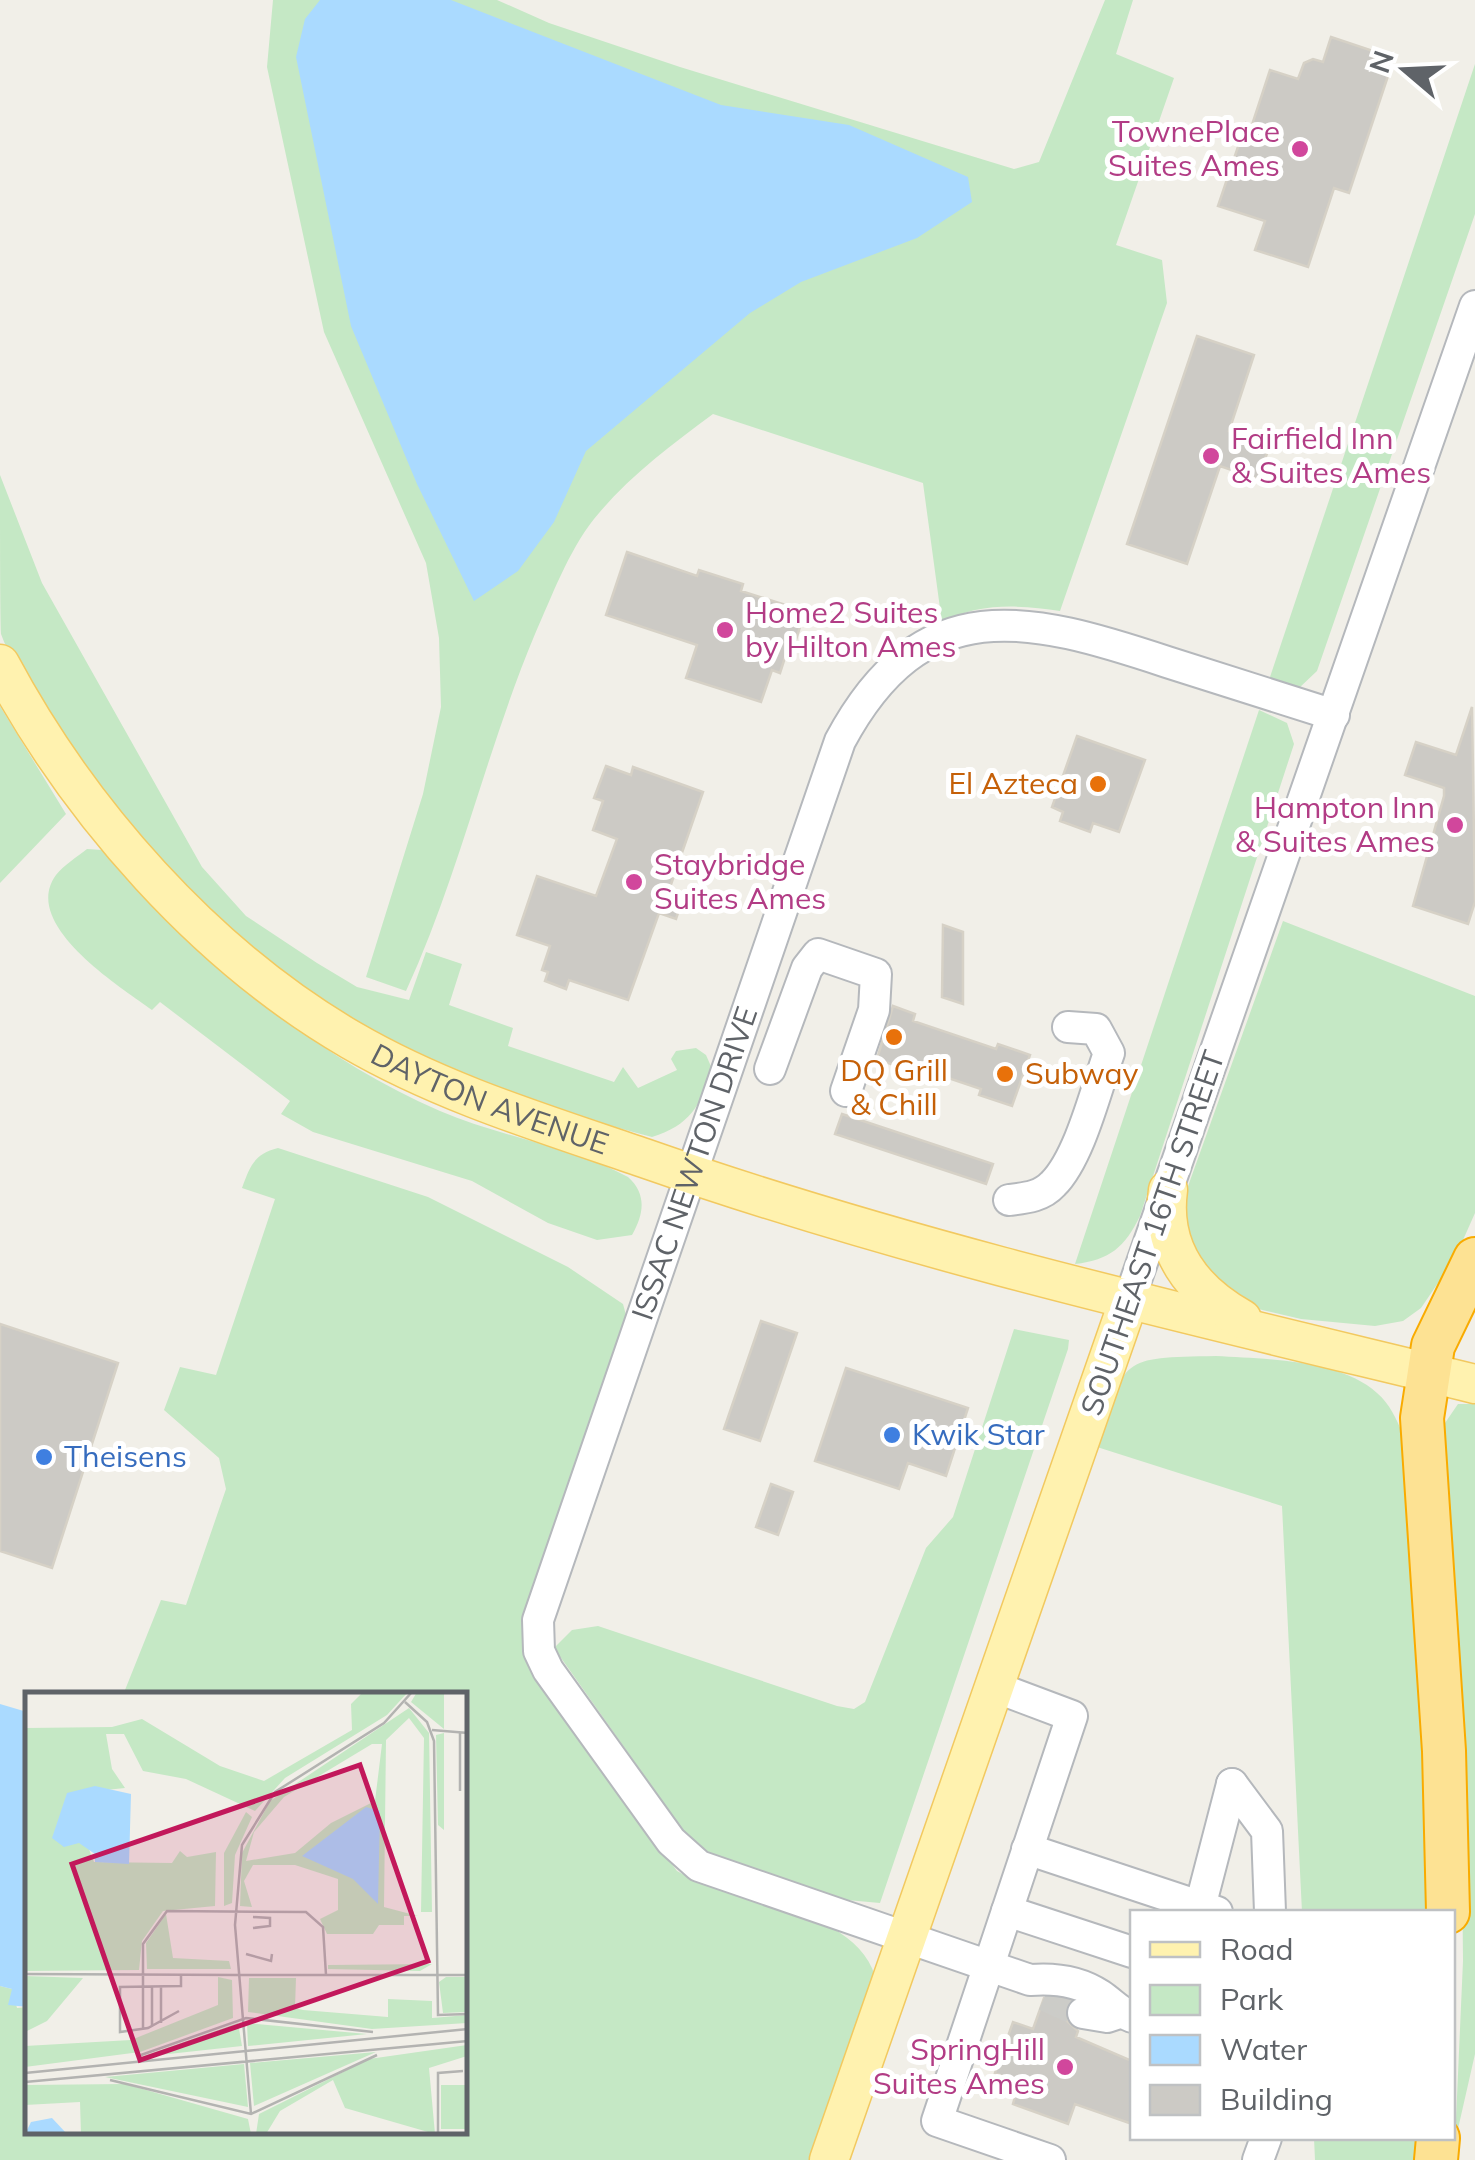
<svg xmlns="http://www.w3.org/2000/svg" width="1475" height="2160" font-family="Mulish,sans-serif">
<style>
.green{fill:#c5e8c5}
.water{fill:#aadaff}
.building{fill:#cccac5;stroke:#d6d1c6;stroke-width:2.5}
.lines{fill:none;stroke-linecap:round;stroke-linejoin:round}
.minor-tunnel{stroke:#ccccc8;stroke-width:30;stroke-dasharray:30 15;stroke-linecap:butt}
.minor-casing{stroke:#b5b8bc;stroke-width:34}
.major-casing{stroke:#f2c960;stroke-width:41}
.highway-casing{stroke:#f9ab00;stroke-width:46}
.minor{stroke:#fff;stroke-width:30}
.major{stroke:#fff2af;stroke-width:38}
.highway{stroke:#fde293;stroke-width:42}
.hotel-dot{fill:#d1479c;stroke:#fff;stroke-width:4}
.food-dot{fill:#e8710a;stroke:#fff;stroke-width:4}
.shop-dot{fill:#3f7fe0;stroke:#fff;stroke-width:4}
.labels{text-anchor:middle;stroke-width:10;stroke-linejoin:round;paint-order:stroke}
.hotel-label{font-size:30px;fill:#b23c85;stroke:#fff;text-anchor:end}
.food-label{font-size:30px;fill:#c56008;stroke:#fff;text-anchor:end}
.street-label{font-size:30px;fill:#5f6368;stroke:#fff}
.shop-label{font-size:30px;fill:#366cbe;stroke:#fff;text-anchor:start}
.inset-road{fill:none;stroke:#b3b3b1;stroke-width:2.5}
.view{fill:#c2185b;fill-opacity:0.15;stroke:#c2185b;stroke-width:5}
.inset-edge{fill:none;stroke:#5f6368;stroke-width:5}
</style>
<rect width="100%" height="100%" fill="#f1efe8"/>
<path class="green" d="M273 0H497L549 23 680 67 1014 169 1039 162 1105 0H1133L1116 54 1174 78 1116 245 1162 260 1167 303 1060 611C1022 605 977 602 942 623L923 483 713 414C670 446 628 477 594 519 568 552 552 596 535 634 486 751 459 876 406 991L366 977 423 794 441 707 439 638 426 563 324 332 267 67Z
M1475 64V214L1317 671 1298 689 1269 680Z
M0 475 42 583 202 867 246 916 317 963 357 987 409 1000 426 952 462 964 449 1005 513 1028 508 1046 614 1082 623 1067 638 1088 677 1070 671 1059 676 1051 696 1048 706 1055 713 1071C699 1107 690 1125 652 1137 507 1099 350 1039 236 940 173 885 120 820 73 750 49 714 16 675 1 634 0 611 0 506 0 475Z
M0 706 66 814 0 883Z
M1259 710 1287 723 1294 744 1140 1216C1125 1247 1110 1260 1075 1264Z
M87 849 102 850 114 859C209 962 310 1055 440 1111 500 1137 571 1146 628 1177 647 1194 644 1214 632 1235L597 1240 548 1223 472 1181 313 1132 281 1114 290 1101 160 1002 152 1010C119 986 20 924 56 875 64 865 77 857 87 849Z
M1283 921 1475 996V1213L1455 1258 1421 1308 1403 1321 1375 1326 1301 1319 1250 1307 1216 1290 1176 1239 1182 1203Z
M278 1148 428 1197 568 1267 623 1304 626 1315 523 1622 522 1642 534 1677 677 1871 697 1882C753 1900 857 1915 875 1976L811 2160H0V1986L12 1989 17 2008 27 2007 28 2132H465V1695H123L161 1600 186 1605 226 1489 219 1458 164 1410 180 1367 216 1375 275 1199 242 1188C250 1166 254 1154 278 1148Z
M1014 1329 1069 1340 1068 1349 880 1903 847 1900 719 1857 702 1850 682 1829 554 1648 572 1630 598 1626 837 1706 854 1709 865 1702 926 1548 953 1517Z
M1216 1356C1264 1359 1340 1359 1377 1393 1390 1404 1396 1419 1403 1434L1431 1912H1302L1282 1506 1097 1447C1126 1356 1119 1358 1216 1356Z
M1458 1404H1475V2054L1455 2142 1463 1961 1461 1759 1440 1452 1445 1423Z
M1314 2138H1420L1417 2160H1315Z"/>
<path class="water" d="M320 0H451L721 105 849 125 968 177 972 202 917 238 801 282 750 313 586 451 554 522 518 571 474 601 417 484 351 326 296 57 305 19Z
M0 1704 27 1712 28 2007 8 2005 12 1989 0 1986Z"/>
<path class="building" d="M1331 37 1394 58 1349 193 1334 188 1308 267 1255 250 1265 221 1218 206 1246 123 1252 125 1270 70 1298 79 1304 63 1313 59 1323 62Z
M1197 336 1254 355 1229 431 1270 445 1258 479 1220 466 1187 564 1127 544Z
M627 552 697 576 699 570 743 584 741 591 805 611 794 646 789 645 780 673 772 670 761 702 686 678 697 645 606 615Z
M1472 707 1475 902 1468 924 1413 906 1444 796V788L1405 775 1416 742 1456 755Z
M1077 736 1145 760 1119 832 1093 823 1090 832 1060 821 1063 812 1052 807Z
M606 766 631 775 633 767 703 792 668 893 683 898 676 919 659 913 628 1000 569 980 566 989 545 981 548 972 542 970 550 946 517 935 537 876 596 896 617 839 593 830 603 801 594 798Z
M943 925 963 932V1004L942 997Z
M893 1006 915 1014 913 1021 996 1049 998 1044 1030 1055 1012 1106 979 1095 981 1089 901 1062 899 1067 877 1059Z
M842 1114 993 1164 986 1184 835 1134Z
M761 1321 797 1333 760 1441 724 1429Z
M0 1324 118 1363 52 1568 0 1551Z
M846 1368 968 1408 946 1476 908 1463 899 1489 815 1461Z
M771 1484 793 1492 778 1535 756 1527Z
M1044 1998 1068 2001 1065 2019 1078 2031 1076 2037 1132 2061V2124L1075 2104 1068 2124 1013 2104 1016 2093 1001 2088 1005 2077 995 2073 1013 2022 1033 2029Z"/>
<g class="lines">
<path class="minor-tunnel" d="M1045 1996 1083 2013"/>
<defs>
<g id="minor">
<path d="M770 1069 807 968 818 954 876 974 874 1010 846 1091"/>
<path d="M1009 1200C1025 1198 1041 1197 1053 1184 1080 1157 1096 1089 1109 1053L1096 1029 1068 1027"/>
<path d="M1129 1300 1475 306"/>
<path d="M995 1687 1072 1716 937 2121 1050 2160"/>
<path d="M1232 1784 1267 1831 1270 1912"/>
<path d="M1027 1849 1217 1912"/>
<path d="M1200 1907 1232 1784"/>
<path d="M1007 1911 1132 1952"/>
<path d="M1083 2013 1107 2017 1119 2013"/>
<path id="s1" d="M1132 2017C1119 2012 1112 2003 1100 1995 1079 1981 1054 1978 1030 1980L699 1866 671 1841 548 1670 539 1651 538 1620 840 741C922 588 1028 616 1167 662 1222 680 1278 697 1334 715"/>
<path d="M1258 2160 1266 2138"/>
</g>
<g id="major">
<path id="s2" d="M0 664C79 812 205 955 351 1040 442 1093 545 1124 644 1158 916 1253 1196 1316 1475 1384"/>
<path d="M1168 1190C1160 1249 1192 1291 1242 1319"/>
<path d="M829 2160 1129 1300"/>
</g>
<path id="highway" d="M1448 1912 1444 1751 1422 1418 1433 1346 1475 1259
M1436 2160 1438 2138"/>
</defs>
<use href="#minor" class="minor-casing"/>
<use href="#major" class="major-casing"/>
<use href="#highway" class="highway-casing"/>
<use href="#minor" class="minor"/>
<use href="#major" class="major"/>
<use href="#highway" class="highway"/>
</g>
<g class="hotel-dot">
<circle cx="1300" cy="149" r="10"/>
<circle cx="1211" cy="456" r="10"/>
<circle cx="725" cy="630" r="10"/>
<circle cx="1455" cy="825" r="10"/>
<circle cx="634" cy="882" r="10"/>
<circle cx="1065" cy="2067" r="10"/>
</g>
<g class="food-dot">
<circle cx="1098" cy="784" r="10"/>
<circle cx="894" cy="1037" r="10"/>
<circle cx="1005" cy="1074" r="10"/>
</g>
<g class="shop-dot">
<circle cx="892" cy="1435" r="10"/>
<circle cx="44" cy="1457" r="10"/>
</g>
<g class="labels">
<g class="hotel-label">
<text x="1280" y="142">TownePlace<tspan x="1280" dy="34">Suites Ames</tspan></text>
<text x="1231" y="449" text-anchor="start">Fairfield Inn<tspan x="1231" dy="34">&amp; Suites Ames</tspan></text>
<text x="745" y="623" text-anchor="start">Home2 Suites<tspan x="745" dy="34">by Hilton Ames</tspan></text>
<text x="1435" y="818">Hampton Inn<tspan x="1435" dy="34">&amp; Suites Ames</tspan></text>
<text x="654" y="875" text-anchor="start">Staybridge<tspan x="654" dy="34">Suites Ames</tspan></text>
<text x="1045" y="2060">SpringHill<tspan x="1045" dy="34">Suites Ames</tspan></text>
</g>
<g class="food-label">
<text x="1078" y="794">El Azteca</text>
<text x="894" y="1081" text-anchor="middle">DQ Grill<tspan x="894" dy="34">&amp; Chill</tspan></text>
<text x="1025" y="1084" text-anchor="start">Subway</text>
</g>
<g class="street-label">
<text dy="10" stroke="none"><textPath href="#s2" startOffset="672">DAYTON AVENUE</textPath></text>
<text dy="10" stroke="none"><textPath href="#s1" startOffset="1245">ISSAC NEWTON DRIVE</textPath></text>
<text transform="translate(1153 1233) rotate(-71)" y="10">SOUTHEAST 16TH STREET</text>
</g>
<g class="shop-label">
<text x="912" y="1445">Kwik Star</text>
<text x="64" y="1467">Theisens</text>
</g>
</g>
<g transform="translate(25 1692)">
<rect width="442" height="442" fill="#f1efe8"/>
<path d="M338 0H383L362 23 260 86 230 119 161 87 118 79 99 42H81L87 77 100 96 42 102 69 170 147 171 155 159 162 165 191 160 190 214 138 219 117 249 114 278 0 279 2 36 87 35 117 27 195 74 239 89 327 38 326 12ZM392 0H419V37L386 10ZM384 16 404 41 407 220H396L399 46 384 26 361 48 359 215 393 224H379V233H354L348 242H302L295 227 313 218V187L270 173H228L219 189 227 215 215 214 217 161 245 109ZM347 52H357L350 109 306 131 270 161 221 169 229 140 259 105ZM419 41V138L413 133 411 43ZM221 120 227 125 210 163 207 211 199 214V161ZM141 222 148 266 204 269 206 277H122L121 251ZM407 272 395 279 303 277V273ZM0 284 58 286 22 329 0 340ZM193 285 207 288 208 326 115 360 0 375V354L106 348 193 313ZM421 285H442V320L418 321 414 290ZM224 286H271L270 316 278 318 363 325V307L407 309V326L442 323V331L347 337 223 320ZM213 331 217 354 116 365ZM222 331 342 342 223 354ZM442 353V364L404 376 410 442 320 416 308 388 255 419 241 442H231L234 422 344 367ZM351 360 229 414 225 371ZM219 372 223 415 80 385ZM100 392 223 427 226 442H56L55 410 0 413V393ZM416 393H442V437H416Z" fill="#c5e8c5" fill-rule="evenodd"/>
<path d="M70 94 106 102 104 172 70 170V162L54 151 39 155 27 146 42 101ZM341 115 355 119 353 212 328 187 277 164ZM27 426 42 442H0L6 430Z" fill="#aadaff"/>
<path class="inset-road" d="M380 10 402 30 409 49 413 323 443 322M407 38 443 41M435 99V40M228 225 245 226V234L228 236M221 262 246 269 247 262M0 282 214 283M214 283H443M127 295V333M136 295V331M154 319 123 336 95 340V295L156 294V283M118 337V252L142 219 281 220 298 235 301 283M116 363 221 326 348 340M0 381 443 337M85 388 226 422 352 363M0 390 443 349M226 422 210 233 217 153 250 100 359 31 387 0M413 442V381L438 379"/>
<path class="view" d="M335 73 403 269 115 368 47 172Z"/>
<rect width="442" height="442" class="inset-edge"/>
</g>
<rect x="1130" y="1910" width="325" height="230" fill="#ffffff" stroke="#bfc1c3" stroke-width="2.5"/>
<rect x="1150" y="1942" width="50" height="15" fill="#fff2af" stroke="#bfc1c3" stroke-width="2.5"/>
<text x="1220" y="1960" font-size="30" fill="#5f6368">Road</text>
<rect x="1150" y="1985" width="50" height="30" fill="#c5e8c5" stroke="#bfc1c3" stroke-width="2.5"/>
<text x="1220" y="2010" font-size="30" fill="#5f6368">Park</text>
<rect x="1150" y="2035" width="50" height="30" fill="#aadaff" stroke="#bfc1c3" stroke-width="2.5"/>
<text x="1220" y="2060" font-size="30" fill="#5f6368">Water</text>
<rect x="1150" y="2085" width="50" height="30" fill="#cccac5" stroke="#bfc1c3" stroke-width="2.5"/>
<text x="1220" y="2110" font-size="30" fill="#5f6368">Building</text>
<g transform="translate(1405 70) rotate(289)" stroke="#ffffff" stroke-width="8" paint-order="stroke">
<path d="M0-8L18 38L0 25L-18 38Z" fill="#5f6368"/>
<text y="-15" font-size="28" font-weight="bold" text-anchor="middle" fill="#5f6368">N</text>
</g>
</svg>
